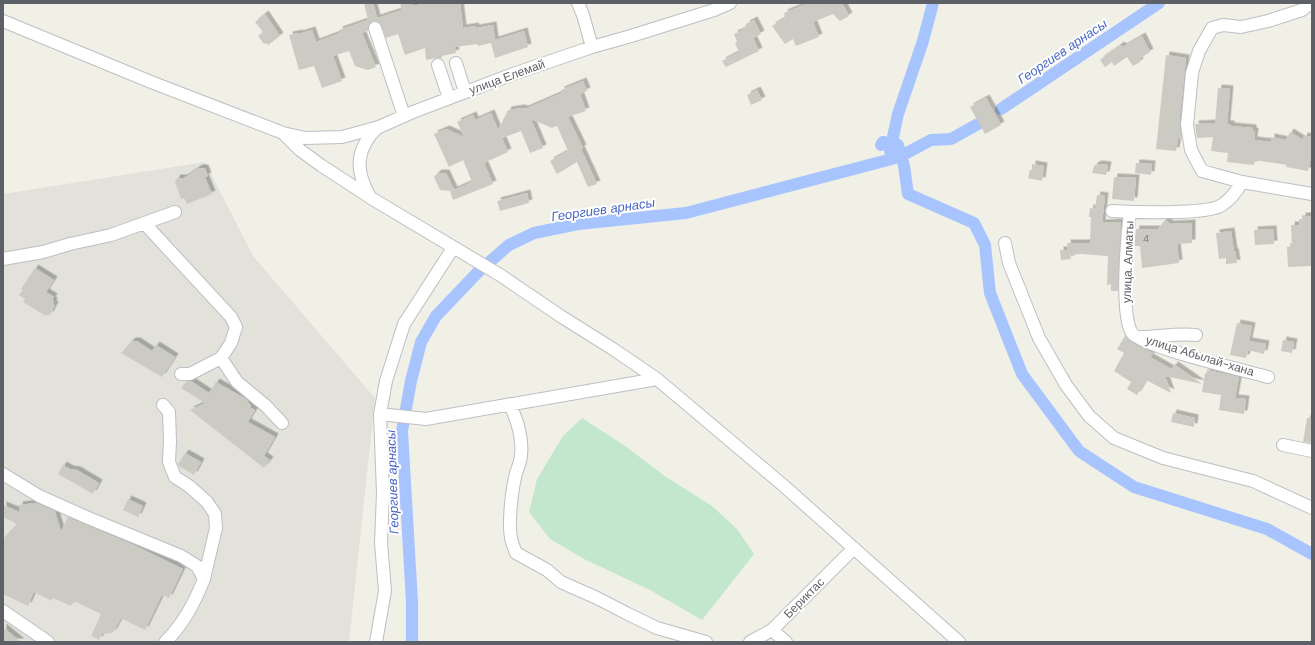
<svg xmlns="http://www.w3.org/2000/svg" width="1315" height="645" font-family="'DM Sans',sans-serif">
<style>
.industrial{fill:#e2e2db}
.green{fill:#c3e7cc}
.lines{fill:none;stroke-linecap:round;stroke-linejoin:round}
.canal{stroke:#a8c4ff;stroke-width:12}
.building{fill:#cbcbc3;filter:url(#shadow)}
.minor-casing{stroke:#bebec5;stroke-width:14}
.minor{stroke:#fff;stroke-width:12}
.labels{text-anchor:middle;stroke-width:4;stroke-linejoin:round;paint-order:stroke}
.number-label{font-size:10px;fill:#797b7e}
.street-label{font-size:12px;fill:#5e6067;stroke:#fff}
.water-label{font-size:13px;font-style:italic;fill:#4867c4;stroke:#fff}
</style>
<defs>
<filter id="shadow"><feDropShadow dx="3.5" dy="-3.5" stdDeviation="0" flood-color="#0004"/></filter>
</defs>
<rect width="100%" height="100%" fill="#f0f0e6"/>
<path class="industrial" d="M205 162 253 256 375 398 349 642H3V194Z"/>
<path class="green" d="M582 418 625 446 666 477 712 506 737 529 754 554 702 620 650 590 586 560 550 539 529 512 537 479 563 436Z"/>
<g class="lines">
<path class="canal" d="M1001 109 1159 3
M881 145 883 142 898 145 904 166 908 194 974 223 985 245 990 293 1022 374 1079 451 1134 487 1267 529 1312 554
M890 151 898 114 923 41 933 3
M412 642V602L402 431 411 381 421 342 436 316 479 271 509 245 534 233 578 224 686 213 888 160 901 156 931 140 951 139 978 124"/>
</g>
<path class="building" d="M364 3H373L377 18 402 10 400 3H413V6L427 3H460L463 28 475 26 476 28 493 25 495 40 524 31 528 47 495 58 491 43 478 46 477 44 455 47 456 53 442 56V58H436L426 60 425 48 405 55 398 34 386 38 380 23 373 21 370 23 368 26V31L362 33 376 67 368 70 355 66 349 51 333 56 342 81 322 88 314 66 299 70 289 35 299 33V34L312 30 316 42 340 33 339 30 368 20Z
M808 3H842L849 16 840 21 833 14 813 22 819 37 796 46 793 39 785 44 772 26 785 18 784 13Z
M265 14 280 36 268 45 266 43 264 44 258 36 263 32 255 22Z
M754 20 761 34 753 38 759 51 726 67 722 61 739 52 735 43 737 42 734 34 743 30 742 28 747 26 746 24Z
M1142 36 1150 52 1139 59 1140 62 1133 66 1127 57 1114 66 1112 62 1105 67 1100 60 1121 45 1123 47Z
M1166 55 1186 58 1179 125 1182 139H1178L1176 151 1156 149Z
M583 81 587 91 580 94 586 111 568 117 583 148 581 149 597 184 588 187 577 162 557 174 550 161 568 151 557 126 552 128 531 119 543 148 530 153 521 131 502 138 508 152 484 163 493 184 453 200 450 191 440 190 434 177 438 173H446L454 190 472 182 463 160 449 167 434 134 446 129 464 137 457 122 473 115 475 120 491 113 498 130 508 110 521 108 525 109 562 93 561 90Z
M1218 88 1230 89 1227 124H1231V126L1253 128V131H1255L1254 140 1271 142V137L1286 140 1290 132 1303 140 1304 136 1312 137V152L1308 171 1286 167 1287 165 1255 160 1254 165 1227 162 1228 153 1211 151 1213 137 1197 138 1195 124 1215 123Z
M757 90 762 100 751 105 747 95Z
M986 98 1001 125 985 134 970 107Z
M1136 163 1152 164 1151 175 1135 173Z
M1032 164 1044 166 1042 181 1028 178 1030 170H1032Z
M1098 164 1108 165 1106 175 1092 173 1094 166Z
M199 168H205L208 176 205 177 212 194 187 204 184 198 181 199 175 182 177 178H184Z
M1114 177 1136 178 1134 201 1112 199Z
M527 193 529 203 500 211 497 201Z
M1097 195 1105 196 1102 223 1121 222 1118 291H1111V284L1107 285 1108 256 1081 254 1070 255 1071 259 1061 260 1060 250H1068L1067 243H1090L1091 217H1089L1090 208 1095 209Z
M1302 216H1312V266L1288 267 1287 247 1292 246 1291 225H1299V219H1302Z
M1165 220 1170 224 1192 223V243L1177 244 1179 263 1142 268 1140 246H1134L1136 229H1158Z
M1273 229 1274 244 1255 245 1254 230Z
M1231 231 1234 252 1235 251 1237 263 1226 264V258L1219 259 1216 233Z
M35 268 54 280 46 292 54 297 52 300 54 301 53 304 55 305 50 315 48 314 46 316 23 302 25 299 19 295 23 290 21 289Z
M1237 323 1252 326 1249 341 1266 344 1264 354 1248 350 1246 358 1230 355Z
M1125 336 1136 345 1153 353 1150 357 1171 369 1175 365 1202 384 1165 376 1171 393 1146 380 1137 395 1127 389 1131 382 1114 371 1124 353 1117 349Z
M1283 340 1294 342 1292 353 1281 351Z
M132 341H137L152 351 156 345 175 357 162 377 121 353Z
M1207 370 1239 377 1235 398 1246 399 1244 414 1219 410 1221 395 1202 392 1205 373H1207Z
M191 381 209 393 216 382 246 399 251 406V408L255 410 248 422 275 437 264 456 270 460 264 468 190 410 205 403 181 388 186 382Z
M1173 413 1195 418 1194 427 1171 422Z
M1307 418H1312V443L1303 442Z
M185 453 201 462 194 475 179 466 178 464Z
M63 465 70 469 77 470 99 483 93 494 58 474Z
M128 499 143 506 138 517 123 510Z
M36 503 55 511 61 531 68 517 132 544 183 569 169 598 162 595 145 630 121 618 114 631 112 633 102 634 99 640 91 636 101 614 74 601 71 606 53 598 52 601 34 592 28 606 3 594V539L17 524 3 517V505L20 512 19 505Z
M3 627 21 642H3Z"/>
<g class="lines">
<defs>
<path id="minor" d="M578 3 583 15 592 47
M1311 3 1302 10 1268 21 1241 27 1223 25 1212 28 1199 51 1192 73 1187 125 1191 150 1202 171 1242 182 1312 194
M3 21 151 82 283 133 300 150 322 166 371 198 500 275 562 317 613 349 657 379 784 486 959 642
M375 28 404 116
M456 63 465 92
M438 65 449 98
M283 133 305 138 342 137 379 127 413 112 513 74 592 47 631 36 714 10 730 3
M370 197C355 171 355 149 378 127
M1112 211C1132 212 1208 215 1222 205 1231 199 1237 191 1242 182
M1130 212C1127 236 1120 315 1132 333 1142 347 1247 371 1268 377
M145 224 231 317 236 327 231 343 221 358 190 374H181
M1005 243 1009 263 1039 338 1066 385 1089 416 1114 438 1163 458 1253 481 1312 508
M3 259 43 252 70 244 111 235 175 212
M1141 337C1159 337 1177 333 1196 335
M221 358 237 382 266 406 282 423
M510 404C517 421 523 437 521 455 521 461 518 467 516 473 512 489 508 522 511 538 512 543 514 548 516 553L547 570 561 582 597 598 628 614 657 628 706 642
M163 405 169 412 170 441 169 462 175 477 189 486 207 502 215 514 216 528 204 579
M380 414 426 419 657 379
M1283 445 1312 451
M3 474 39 496 86 517 181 556 197 566 204 579C195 602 183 625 165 642
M3 611 48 642
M772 630 786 642
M376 642 385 591 381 543 383 493 380 414 386 381 404 324 453 248
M750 642 772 630 853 549"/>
</defs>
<use href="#minor" class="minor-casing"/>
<use href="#minor" class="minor"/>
</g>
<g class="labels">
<g class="number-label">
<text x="1146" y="242">4</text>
</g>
<g class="street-label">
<text transform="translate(507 77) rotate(-20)" y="4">улица Елемай</text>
<text transform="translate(1128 262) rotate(-88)" y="4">улица. Алматы</text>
<text transform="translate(1200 356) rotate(17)" y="4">улица Абылай-хана</text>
<text transform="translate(804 598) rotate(-45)" y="4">Бериктас</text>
</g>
<g class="water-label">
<text transform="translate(1062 51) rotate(-34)" y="5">Георгиев арнасы</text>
<text transform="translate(603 209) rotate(-8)" y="5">Георгиев арнасы</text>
<text transform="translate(392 482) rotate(-92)" y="5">Георгиев арнасы</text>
</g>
</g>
<rect width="1315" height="645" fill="none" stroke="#5e6067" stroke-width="8"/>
</svg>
